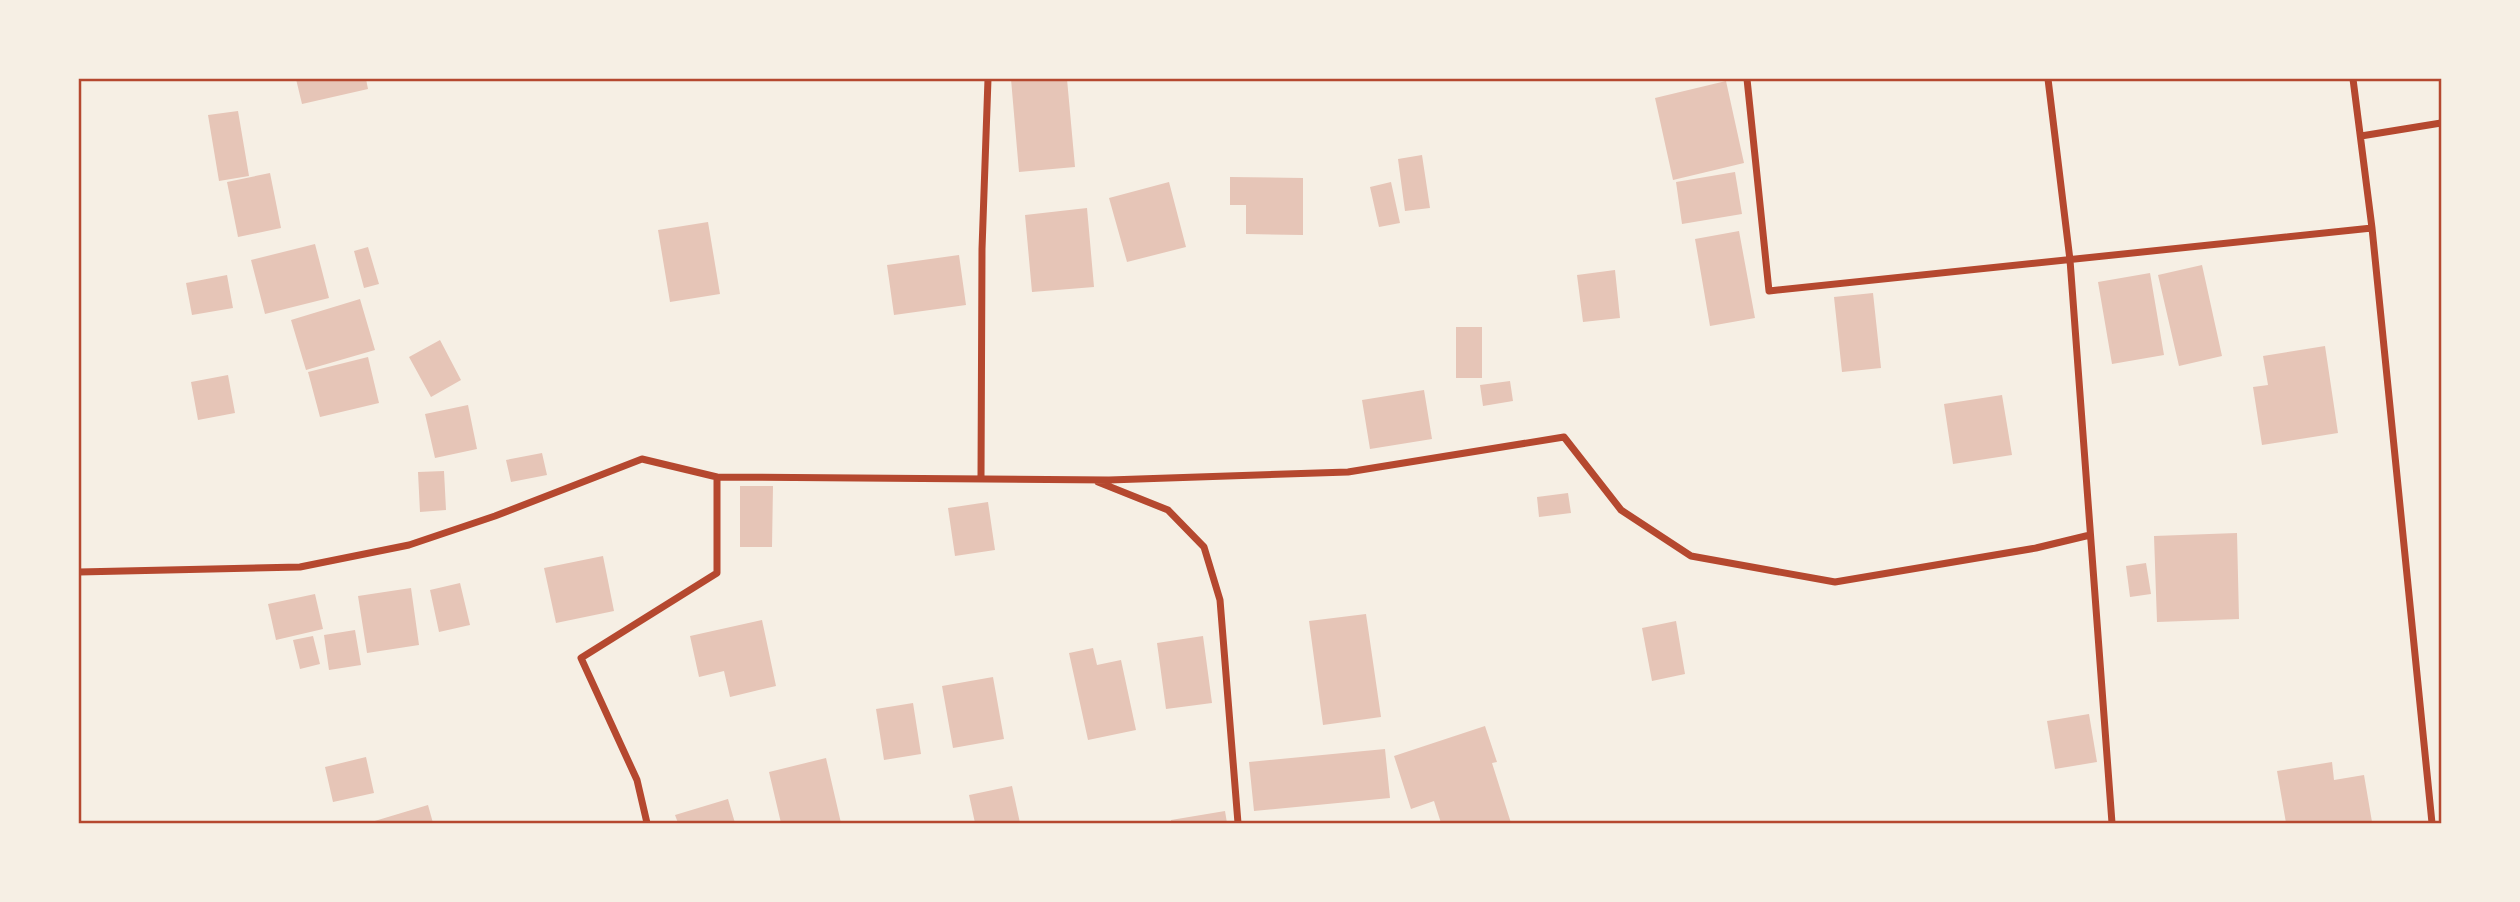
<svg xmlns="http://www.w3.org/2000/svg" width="2520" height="902" font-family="'PT Sans Narrow',sans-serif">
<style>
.building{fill:#e6c5b7}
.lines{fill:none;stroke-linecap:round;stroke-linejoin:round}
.minor{stroke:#b5482f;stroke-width:7}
.neatline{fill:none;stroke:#b5482f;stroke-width:2.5}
</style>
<rect width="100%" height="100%" fill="#f6efe4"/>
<path class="building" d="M296 79H366L368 89 302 104Z
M1011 79H1067L1075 167 1019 172Z
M1726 81 1744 163 1673 180 1655 98Z
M238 111 249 176 219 181 208 115Z
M1422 155 1430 208 1405 211 1398 159Z
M1735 172 1742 214 1682 224 1676 182Z
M270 173 281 228 238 237 227 182Z
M1230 177 1303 178V235L1246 234V205H1230Z
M1169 182 1186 247 1127 262 1109 198Z
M1391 182 1400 223 1379 227 1370 187Z
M1087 208 1094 287 1032 292 1025 215Z
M708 222 720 294 670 302 658 230Z
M1739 231 1755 318 1710 326 1695 239Z
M315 244 329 298 265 314 251 260Z
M368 247 379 284 364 288 354 251Z
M959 255 966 305 894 315 887 265Z
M2202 265 2222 356 2179 366 2158 275Z
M1615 270 1620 318 1583 322 1577 275Z
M2150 273 2164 355 2112 364 2098 282Z
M227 275 233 308 192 315 186 283Z
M1873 293 1881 368 1842 372 1834 297Z
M360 299 375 350 306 370 291 320Z
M1456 327H1482V378H1456Z
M440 340 461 380 431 397 409 357Z
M2325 346 2338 433 2262 445 2253 387 2268 385 2263 356Z
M368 357 379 403 320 417 308 372Z
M228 375 235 413 198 420 191 382Z
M1510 381 1513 401 1483 406 1480 385Z
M1424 390 1432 439 1370 449 1362 400Z
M2002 395 2012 455 1953 464 1944 404Z
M468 405 477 449 435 458 425 414Z
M542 453 547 475 511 482 506 460Z
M444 471 446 510 420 512 418 472Z
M740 486H773L772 547H740Z
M1568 493 1571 513 1539 517 1537 497Z
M988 502 995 550 955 556 948 508Z
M2237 533 2239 619 2157 622 2154 536Z
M603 556 614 611 556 623 544 568Z
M2146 563 2151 594 2130 597 2126 566Z
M460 583 470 625 439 632 430 590Z
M411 588 419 645 367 653 358 596Z
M315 594 323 629 276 640 268 604Z
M1366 614 1381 717 1323 725 1309 621Z
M762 620 776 686 730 697 724 671 699 677 690 636Z
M1676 621 1685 674 1652 681 1642 628Z
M355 630 361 665 329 670 324 635Z
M313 636 320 664 300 669 293 640Z
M1203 636 1212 703 1166 709 1157 643Z
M1093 648 1097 665 1121 660 1136 730 1088 740 1069 653Z
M993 677 1004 739 953 748 942 686Z
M913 703 921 754 884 760 876 709Z
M2089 714 2097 762 2055 769 2047 721Z
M1485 726 1497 762 1492 763 1511 823H1441L1434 801 1411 809 1394 756Z
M1385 749 1390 798 1254 811 1249 762Z
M366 757 374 793 333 802 325 767Z
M826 758 841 823H781L769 772Z
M2332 762 2334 780 2364 775 2372 822 2286 823 2277 771Z
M1012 786 1020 823H975L969 795Z
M728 799 735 823H678L675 815Z
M428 805 433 823H368Z
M1225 811 1227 823H1171V820Z"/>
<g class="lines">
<path class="minor" d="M1747 79 1769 291 2372 228 2353 79
M2048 79 2070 260 2112 823
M2361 136 2441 123
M2372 228 2432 823
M981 478 982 249 988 79
M1098 482 1168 510 1204 547 1220 600 1238 823
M79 572 300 567 409 545 495 516 642 459 717 477
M647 823 637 780 581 658 717 573V477L1109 480 1348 472 1564 437 1621 510 1691 556 1835 582 2036 548 2090 535"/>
</g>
<rect width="2520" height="902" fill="none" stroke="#f6efe4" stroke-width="161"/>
<rect x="80" y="80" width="2360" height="742" class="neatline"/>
</svg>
